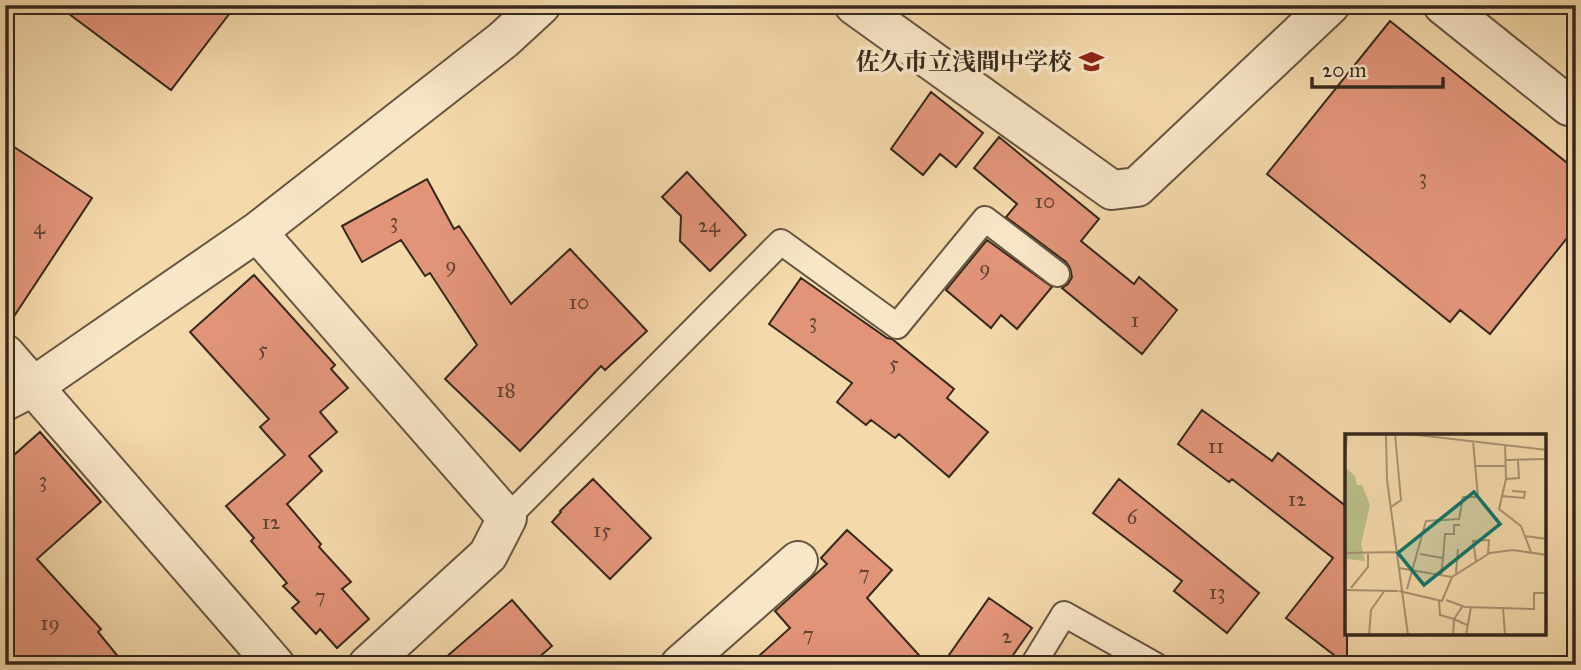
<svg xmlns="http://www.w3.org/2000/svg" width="1581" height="670" font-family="'IM FELL Great Primer','Noto Serif JP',serif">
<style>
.building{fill:#e29479;stroke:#35291e;stroke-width:2}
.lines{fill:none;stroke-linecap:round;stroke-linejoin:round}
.service-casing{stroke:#655541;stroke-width:28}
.minor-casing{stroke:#655541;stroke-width:42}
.service{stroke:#f8e6c8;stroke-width:24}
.minor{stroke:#f8e6c8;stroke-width:38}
.labels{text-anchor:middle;stroke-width:7;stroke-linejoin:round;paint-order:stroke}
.number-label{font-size:21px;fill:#604435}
.poi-label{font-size:24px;font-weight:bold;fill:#35291e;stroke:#f8e6c8;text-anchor:end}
.inset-road{fill:none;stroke:#a89372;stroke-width:2}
.view{fill:#0f766e;fill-opacity:0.15;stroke:#0f766e;stroke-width:3.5}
.inset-edge{fill:none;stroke:#35291e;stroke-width:3.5}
</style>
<rect width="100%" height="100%" fill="#f4d9aa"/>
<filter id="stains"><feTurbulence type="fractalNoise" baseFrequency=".00286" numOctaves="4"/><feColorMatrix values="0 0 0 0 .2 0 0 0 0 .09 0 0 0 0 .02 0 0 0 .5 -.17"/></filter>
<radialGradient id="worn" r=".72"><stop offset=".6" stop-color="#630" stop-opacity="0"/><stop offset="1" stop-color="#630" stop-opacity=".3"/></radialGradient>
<path class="building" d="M57 5H236L171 90Z
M1390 21 1576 170V227L1490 334 1460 310 1450 322 1267 174Z
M931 92 983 133 956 167 940 154 923 175 891 149Z
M999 137 1099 219 1081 241 1134 284 1139 277 1177 310 1142 354 1062 288 1068 284 1072 277 1070 268 1066 262 1006 217 1017 204 974 168Z
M5 141 92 198 5 330Z
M687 172 746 235 710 271 680 241 681 216 662 197Z
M427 179 454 229 459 226 511 304 570 249 647 331 605 370 601 366 520 451 445 379 477 345 430 273 425 276 401 240 362 262 342 226Z
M987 240 1052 287 1017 329 1001 315 991 328 946 290Z
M254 275 335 365 331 369 348 388 320 412 337 432 309 456 322 471 287 504 321 544 319 547 351 582 342 589 369 619 337 648 320 629 316 634 292 608 299 602 283 586 287 583 251 541 254 538 226 506 285 455 260 427 269 419 190 332Z
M801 278 887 338 892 339 954 389 947 398 988 432 949 477 899 434 895 438 871 420 866 425 837 402 852 383 769 324Z
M1202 410 1272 461 1278 453 1347 507V665L1286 618 1333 558 1232 479 1229 482 1178 444Z
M40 432 101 502 37 559 101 629 98 632 125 665H5V463Z
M593 479 651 538 610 579 552 522 561 512 560 511Z
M1119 479 1259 593 1227 633 1174 591 1182 581 1093 513Z
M847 530 892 570 867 598 928 665H749L790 628 775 611 827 564 821 558Z
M989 598 1032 628 1006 665H942Z
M512 600 552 646 530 665H437Z"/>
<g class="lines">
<defs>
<path id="service" d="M507 518 781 242 897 326 985 219 1057 274
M1033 665 1064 614 1155 665"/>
<path id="minor" d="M854 5 1112 190 1137 187 1330 5
M1443 5 1569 106 1576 95
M257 232 507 518 488 555 368 665
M5 354 275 665
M5 401 34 386 257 232 503 40 541 5
M680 665 798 561"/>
</defs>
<use href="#service" class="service-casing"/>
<use href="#minor" class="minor-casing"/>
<use href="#service" class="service"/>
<use href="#minor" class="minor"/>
</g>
<defs>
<symbol id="school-bare" viewBox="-9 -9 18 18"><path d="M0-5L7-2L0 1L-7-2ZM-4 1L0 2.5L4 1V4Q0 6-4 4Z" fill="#8f2418" stroke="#f8e6c8" stroke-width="2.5" paint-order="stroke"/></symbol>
</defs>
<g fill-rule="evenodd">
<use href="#school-bare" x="1074" y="44" width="35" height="35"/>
</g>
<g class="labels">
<g class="number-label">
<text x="1423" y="184">3</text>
<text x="1045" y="208">10</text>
<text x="394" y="228">3</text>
<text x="709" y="232">24</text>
<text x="39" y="234">4</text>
<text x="451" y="272">9</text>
<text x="985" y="275">9</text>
<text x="579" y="309">10</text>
<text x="1135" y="327">1</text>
<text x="813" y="328">3</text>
<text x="263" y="356">5</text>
<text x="894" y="370">5</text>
<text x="506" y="397">18</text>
<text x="1216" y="453">11</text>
<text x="43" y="487">3</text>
<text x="1297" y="506">12</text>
<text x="1132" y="524">6</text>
<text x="271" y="529">12</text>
<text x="602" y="537">15</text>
<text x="864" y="580">7</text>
<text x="1217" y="599">13</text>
<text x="320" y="603">7</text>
<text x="50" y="630">19</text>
<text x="808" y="641">7</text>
<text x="1007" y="643">2</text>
</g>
<g class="poi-label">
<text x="1072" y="70">佐久市立浅間中学校</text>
</g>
</g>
<g transform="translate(1345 434)">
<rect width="201" height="201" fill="#f4d9aa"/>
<path d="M1 34 10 42 12 51H17L25 71 16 110 20 127 0 125Z" fill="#babf8a"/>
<path class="inset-road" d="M41 0 42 46 63 201M64 0 202 16M160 11 161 45 154 75 176 92 186 118M161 26 202 25M0 28 2 0M129 32H160M161 45 174 44 173 27M156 62 179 64 180 58 167 57M46 73 56 66 50 0M180 102 202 105M0 119 52 118M75 120 98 124 96 141M98 124 100 100H109V91H115M131 127 128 107 144 106 143 120M54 134 107 143M111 139 113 115M6 154 23 133V120M62 155 81 87 114 85 118 63H133L128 7M0 156 53 157M54 157 97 167 107 143 145 119 168 116 202 121M101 166 120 173 189 175V159H202M94 167 95 181 109 185 108 201M117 173 109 185 122 191M158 174 160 201M24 201 26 176 40 156M121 201 126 173"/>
<path class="view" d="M129 58 155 90 79 151 53 119Z"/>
<rect width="201" height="201" class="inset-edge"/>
</g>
<rect width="1581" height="670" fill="none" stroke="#f4d9aa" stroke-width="28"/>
<rect x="7" y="7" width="1567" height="656" fill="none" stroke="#35291e" stroke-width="3.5"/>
<rect x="14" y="14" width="1553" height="642" fill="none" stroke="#35291e" stroke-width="2"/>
<path d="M1312 77v10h131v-10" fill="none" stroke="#35291e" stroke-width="3.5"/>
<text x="1322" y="77" font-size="21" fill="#35291e" stroke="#f8e6c8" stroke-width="5" paint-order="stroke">20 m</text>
<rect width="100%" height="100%" filter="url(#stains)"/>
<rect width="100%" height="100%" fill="url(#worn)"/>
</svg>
